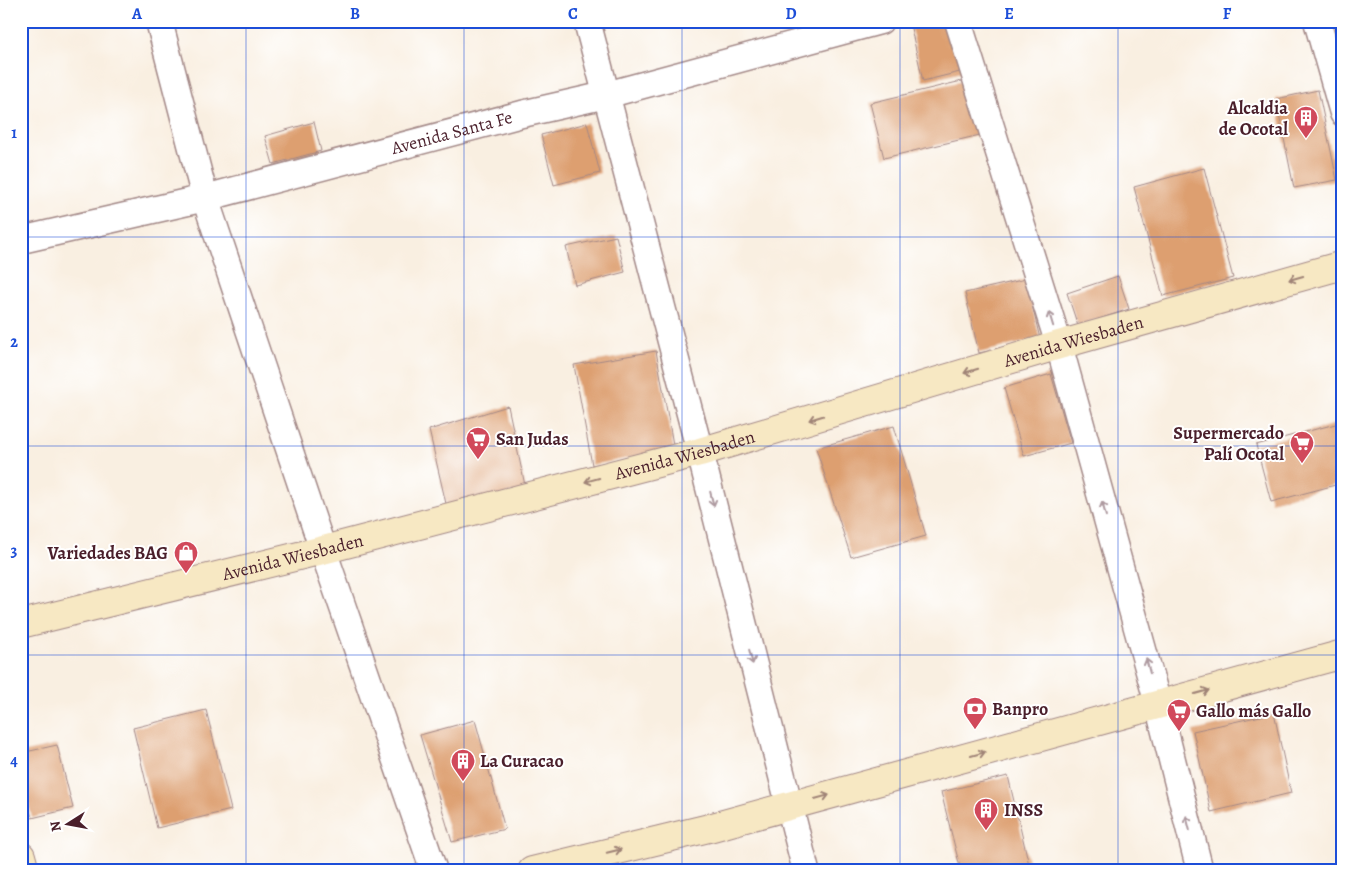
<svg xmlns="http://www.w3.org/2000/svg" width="1364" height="892" font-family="Alegreya,serif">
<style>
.building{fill:#dd9f70}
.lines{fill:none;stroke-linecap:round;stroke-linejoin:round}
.street-casing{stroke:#a28786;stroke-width:29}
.secondary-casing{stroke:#a28786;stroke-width:30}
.street{stroke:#fff;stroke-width:26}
.secondary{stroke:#f7e8c3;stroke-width:28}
.oneway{stroke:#a08477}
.oneway2{stroke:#ae9aa0}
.grid{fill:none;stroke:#1d4ed8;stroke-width:1;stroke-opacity:0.55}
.labels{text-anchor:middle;stroke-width:4;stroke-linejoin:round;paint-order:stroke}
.poi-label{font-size:18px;font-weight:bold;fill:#4a1f2b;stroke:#fff;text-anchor:start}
.street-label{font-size:18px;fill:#4a1f2b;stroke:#fff}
.neatline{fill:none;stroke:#1d4ed8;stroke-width:2}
.grid-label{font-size:16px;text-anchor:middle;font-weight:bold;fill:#1d4ed8}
</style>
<rect width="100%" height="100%" fill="#fff"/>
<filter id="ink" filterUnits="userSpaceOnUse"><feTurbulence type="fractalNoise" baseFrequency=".02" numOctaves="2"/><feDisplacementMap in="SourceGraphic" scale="10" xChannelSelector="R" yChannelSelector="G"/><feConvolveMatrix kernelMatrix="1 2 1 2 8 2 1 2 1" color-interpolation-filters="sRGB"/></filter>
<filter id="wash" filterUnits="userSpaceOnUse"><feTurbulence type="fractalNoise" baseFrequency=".0096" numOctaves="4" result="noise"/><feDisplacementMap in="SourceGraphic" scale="20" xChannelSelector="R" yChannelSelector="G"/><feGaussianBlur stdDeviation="1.12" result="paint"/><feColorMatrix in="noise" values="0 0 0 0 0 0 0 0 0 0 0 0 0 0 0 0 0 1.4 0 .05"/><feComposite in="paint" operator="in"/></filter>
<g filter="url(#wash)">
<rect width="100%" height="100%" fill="#f9efe1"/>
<g id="blocks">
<path class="building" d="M921 21H957L968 70 923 81 910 24Z
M970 79 984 134 884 158 870 103Z
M1318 90 1337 180 1294 188 1276 99Z
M314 122 321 151 273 164 265 136Z
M587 123 600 173 554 185 541 135Z
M1204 168 1233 278 1163 296 1134 187Z
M616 236 625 272 575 285 566 247Z
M1118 276 1129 309 1078 326 1067 293Z
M1026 279 1040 339 979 353 965 293Z
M656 351 674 450 592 465 574 365Z
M1051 374 1071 443 1024 456 1004 388Z
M508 406 526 490 447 508 429 430Z
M1343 422V483L1271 502 1256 445Z
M894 426 926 536 851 557 816 448Z
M206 710 231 810 157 828 133 728Z
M1274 713 1291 793 1211 812 1193 731Z
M475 720 505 829 452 842 420 735Z
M57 745 73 808 32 818 21 774V753Z
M1008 776 1030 869 1022 871H961L941 792Z"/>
</g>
</g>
<g filter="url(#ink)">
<use href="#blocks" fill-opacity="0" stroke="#a28786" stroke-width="1"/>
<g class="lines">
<defs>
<g id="street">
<path d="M159 21 205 198 323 550 434 871"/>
<path d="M587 21 700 452 806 871"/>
<path d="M958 21 1059 345 1158 704 1200 871"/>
<path d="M1317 21 1343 113"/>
<path id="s1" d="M21 240 205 198 522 114 606 95 880 21"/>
</g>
<g id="secondary">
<path id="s2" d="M21 624 323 550 700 452 1059 345 1343 265"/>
<path d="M21 856 25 871"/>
<path d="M532 871 709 828 1343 654"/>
</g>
</defs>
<use href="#street" class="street-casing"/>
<use href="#secondary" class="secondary-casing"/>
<use href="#street" class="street"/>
<use href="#secondary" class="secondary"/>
</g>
<defs><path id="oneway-shaft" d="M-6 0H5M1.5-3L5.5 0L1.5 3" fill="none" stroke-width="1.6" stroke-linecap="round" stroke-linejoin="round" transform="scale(1.25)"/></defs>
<g class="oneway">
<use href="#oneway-shaft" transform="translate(1296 278) rotate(164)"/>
<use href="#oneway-shaft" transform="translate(971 371) rotate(163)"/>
<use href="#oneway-shaft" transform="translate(816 418) rotate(163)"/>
<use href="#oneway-shaft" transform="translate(592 480) rotate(165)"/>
<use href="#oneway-shaft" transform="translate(1202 692) rotate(-15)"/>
<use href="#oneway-shaft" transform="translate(978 754) rotate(-15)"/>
<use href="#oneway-shaft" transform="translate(822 797) rotate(-15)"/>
<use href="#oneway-shaft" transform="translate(614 851) rotate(-14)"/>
</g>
<g class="oneway2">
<use href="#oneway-shaft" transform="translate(1051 319) rotate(-107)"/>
<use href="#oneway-shaft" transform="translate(712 499) rotate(76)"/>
<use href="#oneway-shaft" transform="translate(1104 509) rotate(-105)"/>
<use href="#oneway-shaft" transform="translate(751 657) rotate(76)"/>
<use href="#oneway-shaft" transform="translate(1148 666) rotate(-105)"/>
<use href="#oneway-shaft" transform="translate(1188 823) rotate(-104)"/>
</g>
</g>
<path class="grid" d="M246 21V871M464 21V871M682 21V871M900 21V871M1118 21V871M21 237H1343M21 446H1343M21 655H1343"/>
<defs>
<symbol id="building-pin" viewBox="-11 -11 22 30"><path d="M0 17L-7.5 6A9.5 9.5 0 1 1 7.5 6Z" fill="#d1495b" stroke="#fff"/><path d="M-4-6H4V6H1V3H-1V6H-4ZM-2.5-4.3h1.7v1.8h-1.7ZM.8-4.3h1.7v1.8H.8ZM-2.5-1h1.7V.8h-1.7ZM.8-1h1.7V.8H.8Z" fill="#fff"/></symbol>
<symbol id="supermarket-pin" viewBox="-11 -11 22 30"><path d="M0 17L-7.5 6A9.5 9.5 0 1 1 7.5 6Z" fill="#d1495b" stroke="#fff"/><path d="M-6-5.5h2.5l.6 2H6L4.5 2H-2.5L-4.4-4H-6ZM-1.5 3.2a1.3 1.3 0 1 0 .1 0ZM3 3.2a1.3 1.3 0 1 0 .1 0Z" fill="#fff"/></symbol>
<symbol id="shop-pin" viewBox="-11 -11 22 30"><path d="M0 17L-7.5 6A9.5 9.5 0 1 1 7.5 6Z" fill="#d1495b" stroke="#fff"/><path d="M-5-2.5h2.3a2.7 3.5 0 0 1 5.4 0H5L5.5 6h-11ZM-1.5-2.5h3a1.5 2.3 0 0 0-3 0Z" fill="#fff"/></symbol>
<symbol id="bank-pin" viewBox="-11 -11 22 30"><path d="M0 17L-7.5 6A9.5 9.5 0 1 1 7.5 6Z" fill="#d1495b" stroke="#fff"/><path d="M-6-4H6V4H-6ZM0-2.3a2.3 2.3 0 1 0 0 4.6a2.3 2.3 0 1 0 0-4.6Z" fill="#fff"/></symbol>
</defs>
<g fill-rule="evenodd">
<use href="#building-pin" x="1292" y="104" width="28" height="38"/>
<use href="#supermarket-pin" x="464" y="425" width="28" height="38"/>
<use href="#supermarket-pin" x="1288" y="429" width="28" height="38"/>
<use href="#shop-pin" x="172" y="539" width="28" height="38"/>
<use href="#bank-pin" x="961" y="695" width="28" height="38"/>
<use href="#supermarket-pin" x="1165" y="697" width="28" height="38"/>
<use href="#building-pin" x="449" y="747" width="28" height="38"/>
<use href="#building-pin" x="972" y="796" width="28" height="38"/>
</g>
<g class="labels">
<g class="poi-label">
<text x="1288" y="114" text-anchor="end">Alcaldia<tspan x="1288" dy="21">de Ocotal</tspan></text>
<text x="1284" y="439" text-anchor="end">Supermercado<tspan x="1284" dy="21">Palí Ocotal</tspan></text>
<text x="496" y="445">San Judas</text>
<text x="168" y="559" text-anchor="end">Variedades BAG</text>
<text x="992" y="715">Banpro</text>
<text x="1196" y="717">Gallo más Gallo</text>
<text x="480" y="767">La Curacao</text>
<text x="1004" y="816">INSS</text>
</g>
<g class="street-label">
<text dy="6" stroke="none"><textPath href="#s1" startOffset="444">Avenida Santa Fe</textPath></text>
<text dy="6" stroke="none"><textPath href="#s2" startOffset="1090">Avenida Wiesbaden</textPath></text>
<text dy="6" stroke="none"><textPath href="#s2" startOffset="685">Avenida Wiesbaden</textPath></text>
<text dy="6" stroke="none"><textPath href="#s2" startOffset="280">Avenida Wiesbaden</textPath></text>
</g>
</g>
<rect width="1364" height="892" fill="none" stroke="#fff" stroke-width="55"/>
<g transform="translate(68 824) rotate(259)" stroke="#ffffff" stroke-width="4" paint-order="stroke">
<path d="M0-4L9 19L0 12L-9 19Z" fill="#4a1f2b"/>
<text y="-8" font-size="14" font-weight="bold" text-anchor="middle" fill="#4a1f2b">N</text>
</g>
<rect x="28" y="28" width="1308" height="836" class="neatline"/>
<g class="grid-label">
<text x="137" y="19">A</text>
<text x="355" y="19">B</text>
<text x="573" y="19">C</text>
<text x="791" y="19">D</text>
<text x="1009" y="19">E</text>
<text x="1227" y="19">F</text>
<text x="14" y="138">1</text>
<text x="14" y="347">2</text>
<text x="14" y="556">3</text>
<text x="14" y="766">4</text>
</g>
</svg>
